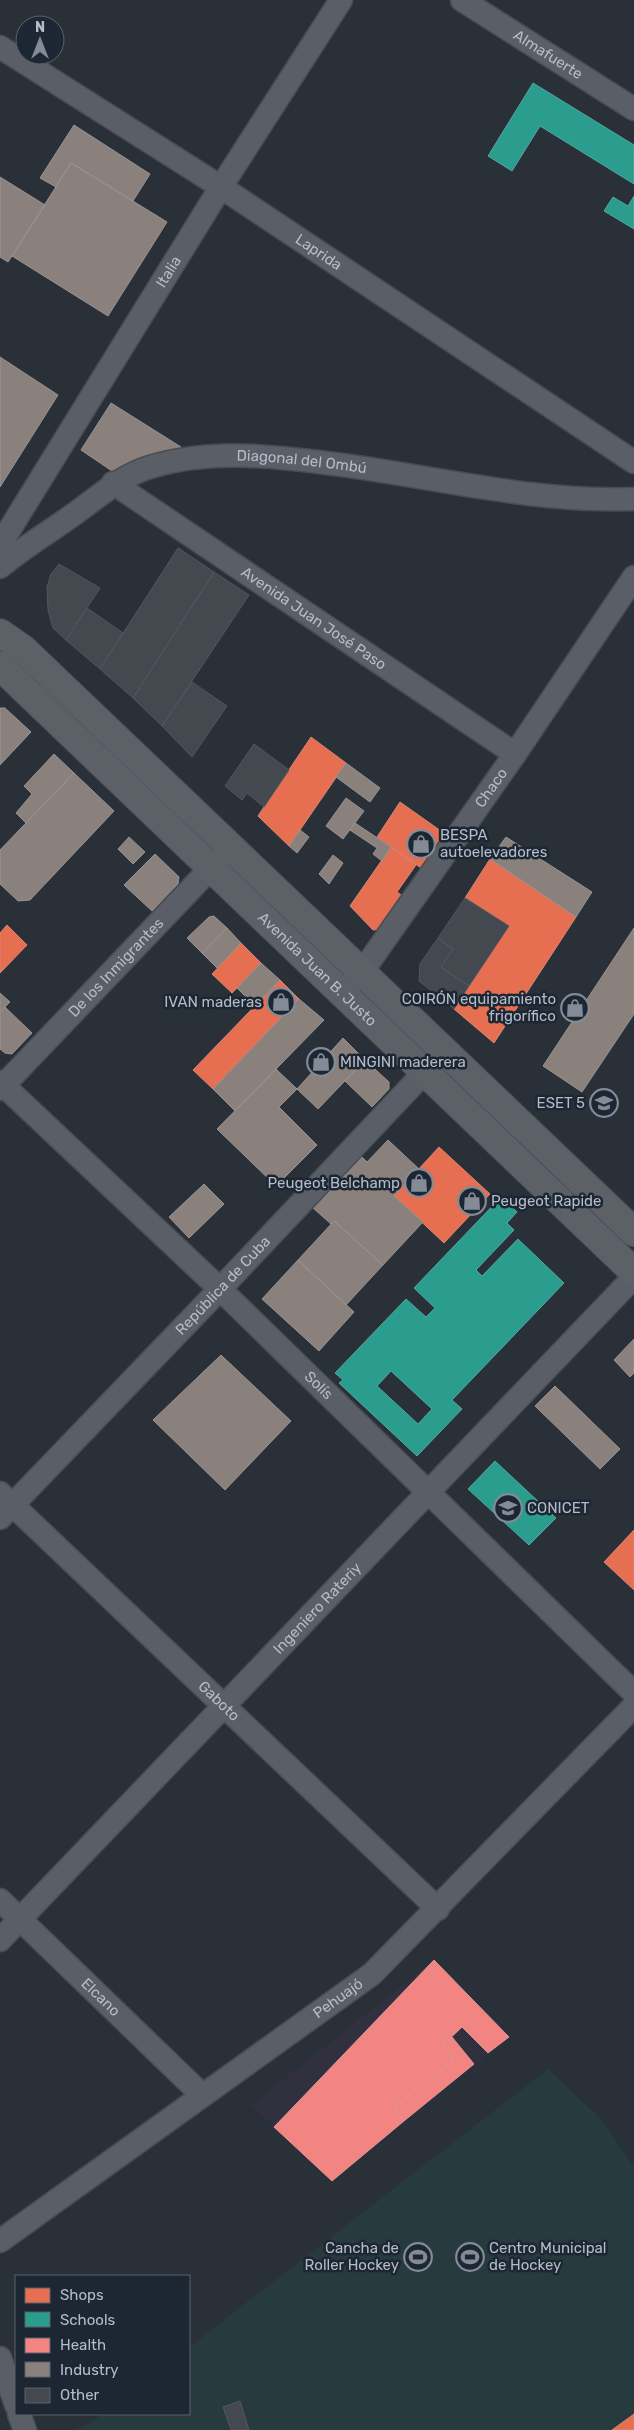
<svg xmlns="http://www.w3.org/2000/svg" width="634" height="2430" font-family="Rubik,sans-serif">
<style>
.medical{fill:#31303e}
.green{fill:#273a3e}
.shops{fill:#e76f51;stroke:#d88675}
.schools{fill:#2a9d8f;stroke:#53a6a0;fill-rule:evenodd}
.health{fill:#f28482;stroke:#df9597}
.industry{fill:#8a817c;stroke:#979393}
.building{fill:#444950;stroke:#52575f}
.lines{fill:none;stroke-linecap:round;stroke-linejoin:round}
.street-casing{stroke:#484c53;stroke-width:25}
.primary-casing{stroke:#484c55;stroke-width:30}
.street{stroke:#5a5e66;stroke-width:22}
.primary{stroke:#5c6168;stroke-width:28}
.labels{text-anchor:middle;stroke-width:5;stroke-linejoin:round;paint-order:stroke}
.street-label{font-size:15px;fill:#b4bcc9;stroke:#1d2633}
.poi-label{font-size:15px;fill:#b4bcc9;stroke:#1d2633;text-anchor:start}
</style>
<rect width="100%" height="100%" fill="#2a3038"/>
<path class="medical" d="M434 1960 509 2037 332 2181 251 2105Z"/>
<path class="green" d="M548 2069 602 2120 634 2167V2414L612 2430H74L88 2424 102 2414H189V2347Z"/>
<path class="shops" d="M311 737 346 763 289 846 258 816Z
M400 802 448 836 424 870 377 837Z
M391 847 416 865 397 892 404 897 381 929 373 930 350 906Z
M490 859 576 917 494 1043 454 1009 509 926 465 898Z
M7 925 27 945 0 973V933Z
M241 943 261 963 232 993 212 974Z
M280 980 299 999 213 1089 193 1070Z
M439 1147 490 1194 444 1243 394 1196Z
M634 1530V1590L604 1562Z
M634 2414V2430H612Z"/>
<path class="schools" d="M533 83 634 145V184L540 126 512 171 488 156Z
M634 196V229L604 211 613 197 628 206Z
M501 1197 517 1212 507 1223 514 1230 476 1270 482 1276 518 1239 564 1283 452 1400 462 1409 417 1456 339 1383 343 1380 335 1373 406 1299 426 1317 435 1308 414 1288ZM391 1371 432 1409 418 1424 377 1386Z
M495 1461 556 1518 529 1545 468 1489Z"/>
<path class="health" d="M434 1960 509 2037 488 2053 462 2027 442 2046 454 2059 393 2108 404 2121 332 2181 274 2127Z
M452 2037 474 2064 404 2121 393 2108 454 2059 442 2046Z"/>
<path class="industry" d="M74 125 150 174 133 201 71 163 56 187 40 178Z
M71 163 167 222 108 316 12 256Z
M0 177 45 205 8 262 0 257Z
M0 357 58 395 0 487Z
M111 403 181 447 112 471 81 450Z
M0 708H5L31 732 0 765Z
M54 754 74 773 26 823 16 813 32 794 24 786Z
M346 763 380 788 370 802 336 777Z
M74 773 114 811 30 900 18 901 0 884V850Z
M346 798 364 811 343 839 326 826Z
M355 823 391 847 382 861 373 854 377 848 350 830Z
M300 830 309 837 297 853 289 846Z
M129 837 145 852 133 864 118 849Z
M506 837 592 892 576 917 490 859Z
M155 854 179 877 178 884 152 911 124 885Z
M333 855 343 863 329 884 319 874Z
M214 916 227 928 202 953 187 938 209 917Z
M227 928 241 943 217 968 202 953Z
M634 928V1014L582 1092 543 1066Z
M261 963 280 980 255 1006 237 988Z
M0 993 10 1002 0 1012Z
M299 999 324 1020 235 1111 213 1089Z
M5 1007 32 1033 12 1054 5 1053 0 1049V1012Z
M343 1038 365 1060 318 1109 297 1089Z
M365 1060 389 1082V1089L372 1107 345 1081Z
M276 1069 297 1089 279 1107 317 1145 276 1186 217 1129Z
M388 1140 419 1169 394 1196 423 1222 383 1265 334 1221 331 1224 312 1207 360 1155 367 1162Z
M204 1184 224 1204 189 1238 169 1217Z
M334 1221 383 1265 346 1305 298 1260Z
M298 1260 354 1312 319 1351 262 1299Z
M634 1339V1373L630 1377 614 1360Z
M221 1355 291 1421 225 1490 153 1420Z
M555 1386 620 1449 600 1469 535 1406Z"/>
<path class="building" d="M178 548 214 572 133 698 100 669Z
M59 564 100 588 66 640 53 628 48 610 47 587 51 574Z
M214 572 249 595 162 726 133 698Z
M87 608 123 633 100 669 66 640Z
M192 682 227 706 192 757 162 726Z
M254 744 289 770 264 807 247 793 242 800 225 786Z
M465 898 509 926 469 986 441 967 453 949 438 938Z
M438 938 453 949 441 967 469 986 454 1009 419 981 420 964Z
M240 2401 249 2430H231L223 2407Z"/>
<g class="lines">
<defs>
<g id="street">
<path id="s1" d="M462 0 634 109"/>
<path id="s2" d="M0 47 221 187 634 462"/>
<path id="s3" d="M113 483 515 754"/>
<path id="s4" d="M0 545 219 190 341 0"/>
<path id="s5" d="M0 567C24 547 51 531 77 512 101 495 121 476 150 467 206 450 262 455 319 462 424 474 528 503 634 499"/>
<path id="s6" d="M342 993 362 972 515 754 634 577"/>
<path id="s7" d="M0 1082 220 1289 634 1693"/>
<path id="s8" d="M0 1089 231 847"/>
<path id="s9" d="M0 1493 438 1909"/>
<path id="s10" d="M0 1518 220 1289 437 1059"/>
<path id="s11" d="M0 1900 202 2095"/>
<path id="s12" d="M0 1940 634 1277"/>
<path id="s13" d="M0 2241 372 1974 634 1706"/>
<path d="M0 2358 16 2405"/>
<path d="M19 2414 25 2430"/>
</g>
<g id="primary">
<path d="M0 633 23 649 634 1232"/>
<path id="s14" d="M0 666 634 1272"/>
</g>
</defs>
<use href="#street" class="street-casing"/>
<use href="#primary" class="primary-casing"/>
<use href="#street" class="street"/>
<use href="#primary" class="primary"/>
</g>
<defs>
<symbol id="shop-ring" viewBox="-11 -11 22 22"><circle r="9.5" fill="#1d2633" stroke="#848b96" stroke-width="1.5"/><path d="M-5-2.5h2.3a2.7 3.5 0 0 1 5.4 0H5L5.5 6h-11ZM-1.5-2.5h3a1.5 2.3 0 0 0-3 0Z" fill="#848b96"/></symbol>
<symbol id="school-ring" viewBox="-11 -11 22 22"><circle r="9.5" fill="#1d2633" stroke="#848b96" stroke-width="1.5"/><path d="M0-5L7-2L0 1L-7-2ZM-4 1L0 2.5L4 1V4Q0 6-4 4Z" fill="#848b96"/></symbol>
<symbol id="university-ring" viewBox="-11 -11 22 22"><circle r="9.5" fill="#1d2633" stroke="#848b96" stroke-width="1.5"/><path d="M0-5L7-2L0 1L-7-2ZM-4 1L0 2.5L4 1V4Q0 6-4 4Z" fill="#848b96"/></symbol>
<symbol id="stadium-ring" viewBox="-11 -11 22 22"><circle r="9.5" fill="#1d2633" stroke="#848b96" stroke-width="1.5"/><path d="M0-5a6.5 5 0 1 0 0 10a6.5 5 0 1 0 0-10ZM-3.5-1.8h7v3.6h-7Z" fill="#848b96"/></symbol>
</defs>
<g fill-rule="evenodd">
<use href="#shop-ring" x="405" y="828" width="32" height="32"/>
<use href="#shop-ring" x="265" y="986" width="32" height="32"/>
<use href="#shop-ring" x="559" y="992" width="32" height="32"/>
<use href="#shop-ring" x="305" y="1046" width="32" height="32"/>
<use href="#school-ring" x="588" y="1087" width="32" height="32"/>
<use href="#shop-ring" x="403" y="1167" width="32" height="32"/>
<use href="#shop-ring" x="456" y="1185" width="32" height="32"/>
<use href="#university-ring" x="492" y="1492" width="32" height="32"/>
<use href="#stadium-ring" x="402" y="2241" width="32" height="32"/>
<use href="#stadium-ring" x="454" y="2241" width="32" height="32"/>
</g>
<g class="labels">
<g class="street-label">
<text dy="5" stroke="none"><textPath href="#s1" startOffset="102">Almafuerte</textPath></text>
<text dy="5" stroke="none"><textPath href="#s2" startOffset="379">Laprida</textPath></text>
<text dy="5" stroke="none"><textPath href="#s4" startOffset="321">Italia</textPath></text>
<text dy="5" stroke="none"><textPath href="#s5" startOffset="334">Diagonal del Ombú</textPath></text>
<text dy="5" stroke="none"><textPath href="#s3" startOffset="242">Avenida Juan José Paso</textPath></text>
<text dy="5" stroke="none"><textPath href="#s6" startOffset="254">Chaco</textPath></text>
<text dy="5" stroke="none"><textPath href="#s8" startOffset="168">De los Inmigrantes</textPath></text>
<text dy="5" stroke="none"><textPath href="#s14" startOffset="439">Avenida Juan B. Justo</textPath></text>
<text dy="5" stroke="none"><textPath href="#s10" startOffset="322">República de Cuba</textPath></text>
<text dy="5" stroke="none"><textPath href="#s7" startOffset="440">Solís</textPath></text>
<text dy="5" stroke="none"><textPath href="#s12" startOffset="459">Ingeniero Rateriy</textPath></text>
<text dy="5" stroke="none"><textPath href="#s9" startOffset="302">Gaboto</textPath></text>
<text dy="5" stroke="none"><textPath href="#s11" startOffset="140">Elcano</textPath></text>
<text dy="5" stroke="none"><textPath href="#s13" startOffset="416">Pehuajó</textPath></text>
</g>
<g class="poi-label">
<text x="440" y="840">BESPA<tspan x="440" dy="17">autoelevadores</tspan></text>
<text x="556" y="1004" text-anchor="end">COIRÓN equipamiento<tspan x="556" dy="17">frigorífico</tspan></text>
<text x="262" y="1007" text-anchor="end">IVAN maderas</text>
<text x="340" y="1067">MINGINI maderera</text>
<text x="585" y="1108" text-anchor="end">ESET 5</text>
<text x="400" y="1188" text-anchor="end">Peugeot Belchamp</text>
<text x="491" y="1206">Peugeot Rapide</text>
<text x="527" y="1513">CONICET</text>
<text x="399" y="2253" text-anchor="end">Cancha de<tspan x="399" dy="17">Roller Hockey</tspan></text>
<text x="489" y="2253">Centro Municipal<tspan x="489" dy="17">de Hockey</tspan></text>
</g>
</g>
<rect x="15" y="2275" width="175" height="140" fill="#1d2633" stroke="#59626f"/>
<rect x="25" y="2288" width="25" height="15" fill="#e76f51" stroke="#59626f"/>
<text x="60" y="2300" font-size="15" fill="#b4bcc9">Shops</text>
<rect x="25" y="2312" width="25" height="15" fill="#2a9d8f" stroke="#59626f"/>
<text x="60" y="2325" font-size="15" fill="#b4bcc9">Schools</text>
<rect x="25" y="2338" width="25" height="15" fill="#f28482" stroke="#59626f"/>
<text x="60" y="2350" font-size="15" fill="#b4bcc9">Health</text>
<rect x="25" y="2362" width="25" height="15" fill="#8a817c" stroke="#59626f"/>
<text x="60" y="2375" font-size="15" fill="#b4bcc9">Industry</text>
<rect x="25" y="2388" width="25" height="15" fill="#444950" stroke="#59626f"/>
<text x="60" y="2400" font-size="15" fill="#b4bcc9">Other</text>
<g transform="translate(40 40)"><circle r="24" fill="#1d2633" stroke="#59626f"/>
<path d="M0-4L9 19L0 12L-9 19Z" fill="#848b96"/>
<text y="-8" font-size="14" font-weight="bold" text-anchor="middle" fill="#b4bcc9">N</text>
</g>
</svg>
